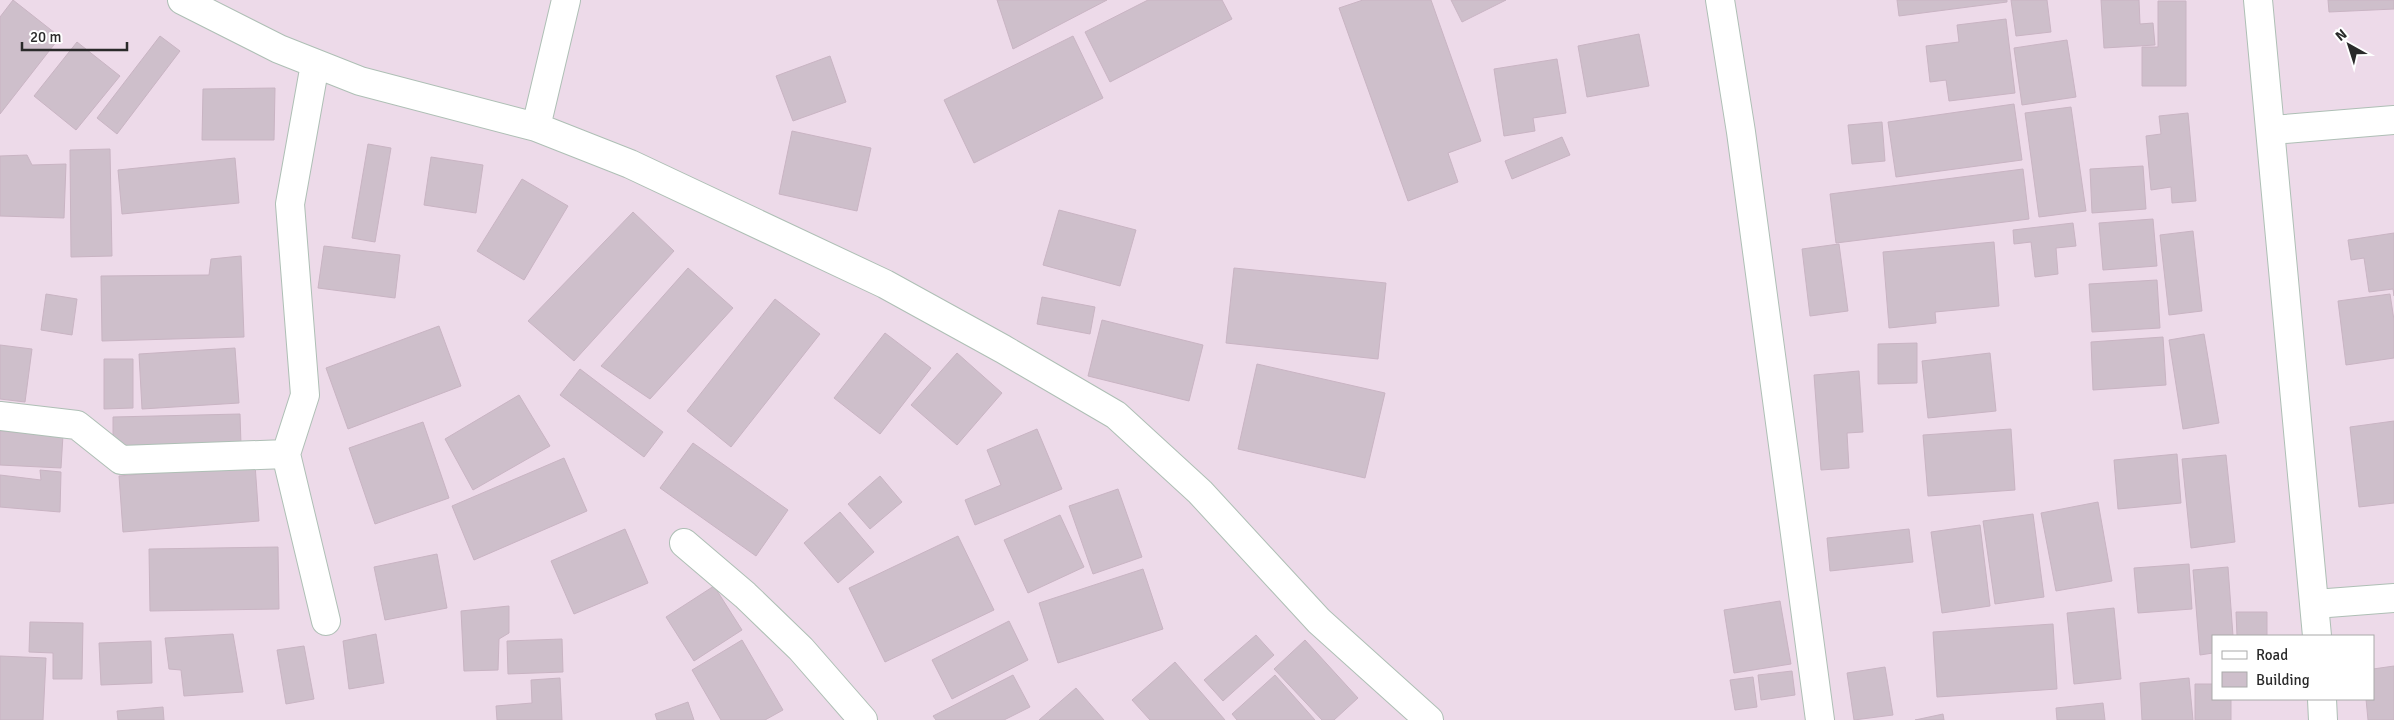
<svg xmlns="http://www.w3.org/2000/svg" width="2394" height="720" font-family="Signika,sans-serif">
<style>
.building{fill:#cebfcb;stroke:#c9b4c3}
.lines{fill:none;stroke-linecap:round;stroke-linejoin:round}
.minor-casing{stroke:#aebfb5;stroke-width:30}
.minor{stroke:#fff;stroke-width:28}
</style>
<rect width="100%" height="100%" fill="#eddae9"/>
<path class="building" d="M13 0 60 37 0 114V17Z
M997 0H1107L1013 49Z
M1148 0H1222L1232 19 1110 82 1085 32Z
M1363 0H1431L1481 141 1448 153 1458 182 1408 201 1339 8Z
M1451 0H1506L1462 22Z
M1897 0H2007V2L1899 16Z
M2011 0H2047L2051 32 2016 36Z
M2101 0H2139L2140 24 2153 23 2155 45 2104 48Z
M2328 0H2394V9L2329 12Z
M2158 1H2186V86H2142V47H2158Z
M2006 19 2015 93 1949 101 1946 80 1930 82 1926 46 1959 42 1957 25Z
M1639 34 1649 86 1587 97 1578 46Z
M160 36 180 51 117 134 97 118Z
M1073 36 1103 98 974 163 944 100Z
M2067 40 2076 97 2022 105 2014 48Z
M77 42 120 76 76 130 34 96Z
M830 56 846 102 793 121 776 76Z
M1557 59 1566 113 1533 118 1535 131 1504 136 1494 69Z
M275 88 274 140H202L203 89Z
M2014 104 2022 160 1896 177 1888 122Z
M2071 107 2086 211 2039 217 2025 113Z
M2188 113 2196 201 2172 203 2171 187 2151 190 2146 136 2161 134 2159 116Z
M1882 122 1885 161 1852 164 1848 125Z
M792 131 871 148 857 211 779 194Z
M1562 137 1570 155 1512 179 1505 161Z
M368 144 391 148 375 242 352 238Z
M110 149 112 256 71 257 70 150Z
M27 155 32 165 66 164 64 218 0 216V156Z
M431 157 483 165 476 213 424 205Z
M235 158 239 203 122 214 118 170Z
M2143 166 2146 209 2092 213 2090 169Z
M2023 169 2029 219 1836 243 1830 194Z
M522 179 568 206 524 280 477 251Z
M1059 210 1136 230 1120 286 1043 265Z
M633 212 674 251 574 361 528 321Z
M2153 219 2157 266 2103 270 2099 223Z
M2073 223 2076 246 2056 248 2058 274 2035 277 2031 242 2014 244 2013 230Z
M2193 231 2202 311 2169 315 2160 235Z
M2394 233V296L2393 289 2369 292 2364 258 2351 260 2348 240Z
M1994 242 1999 306 1935 312 1936 323 1889 328 1883 252Z
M1839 244 1848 311 1810 316 1802 249Z
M324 246 400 255 395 298 318 288Z
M241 256 244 337 102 341 101 276 209 275 211 259Z
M688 268 733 308 650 399 601 366Z
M1234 268 1386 283 1378 359 1226 343Z
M2157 280 2160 328 2092 332 2089 284Z
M46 294 77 299 72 335 41 330Z
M2390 294 2394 320V358L2346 365 2338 301Z
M1042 297 1095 307 1090 334 1037 324Z
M775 299 820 334 731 447 687 411Z
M1102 320 1203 345 1189 401 1088 376Z
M439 326 461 386 348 429 326 368Z
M885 333 931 368 880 434 834 398Z
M2204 334 2219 423 2183 429 2169 340Z
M2163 337 2166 385 2093 390 2091 342Z
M1917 343V383L1878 384V344Z
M0 345 32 349 25 402 0 399Z
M235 348 239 403 142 409 139 354Z
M957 353 1002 393 957 445 911 405Z
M1990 353 1996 411 1928 418 1922 361Z
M104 359H133V408L104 409Z
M1257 364 1385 393 1365 478 1238 449Z
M580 369 663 432 644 457 560 395Z
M1859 371 1863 432 1847 433 1849 468 1821 470 1814 375Z
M519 395 550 446 473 490 445 439Z
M240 414 241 445 113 447V417Z
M2394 421V503L2359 507 2350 427Z
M423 422 449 498 375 524 349 448Z
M1037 429 1062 489 975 525 965 500 1001 485 987 450Z
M2011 429 2015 490 1928 496 1923 435Z
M0 431 63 435 61 468 0 465Z
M693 443 788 510 756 556 660 488Z
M2177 454 2181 503 2118 509 2114 460Z
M2226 455 2235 542 2191 548 2182 459Z
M564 458 587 511 474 560 452 506Z
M255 464 259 521 123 532 119 476Z
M40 470 61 472 60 512 0 507V475L41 480Z
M880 476 902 502 870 529 848 504Z
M1118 489 1142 557 1093 574 1069 506Z
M2098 502 2112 581 2056 591 2041 513Z
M840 512 874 552 838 583 804 543Z
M2033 514 2044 597 1995 604 1983 521Z
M1060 515 1084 567 1028 593 1004 540Z
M1980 525 1990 606 1942 613 1931 532Z
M625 529 648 583 574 614 551 561Z
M1909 529 1913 562 1830 571 1827 538Z
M958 536 994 610 885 662 849 588Z
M278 547 279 609 150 611 149 549Z
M437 554 447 608 385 620 374 567Z
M2189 564 2192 609 2138 613 2134 568Z
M2228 567 2233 636H2213V653L2200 655 2193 570Z
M1143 569 1163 629 1058 663 1039 603Z
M714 586 742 630 694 661 666 617Z
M1780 601 1791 664 1734 673 1724 610Z
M509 606V633L499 639 498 670 464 671 461 611Z
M2114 608 2121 679 2074 684 2067 613Z
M2236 612H2267V636H2237Z
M1009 621 1028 660 952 699 932 660Z
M30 622 83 623 82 679H53V653L29 652Z
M2053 624 2057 689 1937 697 1933 632Z
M233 634 243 692 184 696 181 670 169 669 165 638Z
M376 634 384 683 349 689 343 641Z
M1256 635 1274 655 1223 701 1204 680Z
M562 639 563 672 508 674 507 641Z
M742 640 783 710 765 720H721L692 670Z
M1305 640 1358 698 1334 720H1322L1274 669Z
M151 641 152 683 101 685 99 643Z
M304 646 314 699 286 704 277 650Z
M0 656 46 658 43 720H0Z
M1175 662 1225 720H1150L1132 700Z
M2394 666V720H2368L2366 699H2373V669Z
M1885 667 1893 715 1854 720 1847 673Z
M1792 671 1795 695 1761 700 1758 675Z
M1013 675 1030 707 1004 720H936L933 716Z
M1275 675 1315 720H1237L1232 714Z
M1753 677 1757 707 1735 710 1730 680Z
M560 678 562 720H497L496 706 532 703 531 680Z
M2189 678 2193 720H2142L2140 683Z
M2195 684H2213V699H2231V720H2195Z
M1076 688 1104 720H1039Z
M688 702 694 720H657L655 714Z
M2103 703 2105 720H2057L2056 708Z
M163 707 164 720H118L117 711Z
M1943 714 1944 720H1915Z"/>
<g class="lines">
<defs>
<path id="minor" d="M182 0 279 49 360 81 536 127 630 164 885 284 1003 349 1116 415 1200 492 1319 621 1429 720
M1720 0 1741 132 1820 720
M2258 0 2317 636
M315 64 290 204 305 395 286 454 326 621
M536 127 566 0
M2272 130 2394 120
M0 416 77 425 121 460 286 454
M684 543 745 595 801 649 863 720
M2315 604 2394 598
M2322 699 2323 720"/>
</defs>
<use href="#minor" class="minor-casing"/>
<use href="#minor" class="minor"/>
</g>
<rect x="2212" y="635" width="162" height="65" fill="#ffffff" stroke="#aaaaaa"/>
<rect x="2222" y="651" width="25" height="8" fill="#ffffff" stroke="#aaaaaa"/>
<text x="2256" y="660" font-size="15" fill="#2a2a2a">Road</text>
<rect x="2222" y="672" width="25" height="15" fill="#cebfcb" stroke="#aaaaaa"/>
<text x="2256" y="685" font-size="15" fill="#2a2a2a">Building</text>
<g transform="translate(2349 45) rotate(321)" stroke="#ffffff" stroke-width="4" paint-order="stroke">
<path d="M0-4L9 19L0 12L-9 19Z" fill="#2a2a2a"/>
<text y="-8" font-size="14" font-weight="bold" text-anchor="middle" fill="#2a2a2a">N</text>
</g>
<path d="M22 42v8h105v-8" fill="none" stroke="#2a2a2a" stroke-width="2.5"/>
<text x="30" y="42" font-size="15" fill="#2a2a2a" stroke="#ffffff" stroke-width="4" paint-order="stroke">20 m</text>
</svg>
